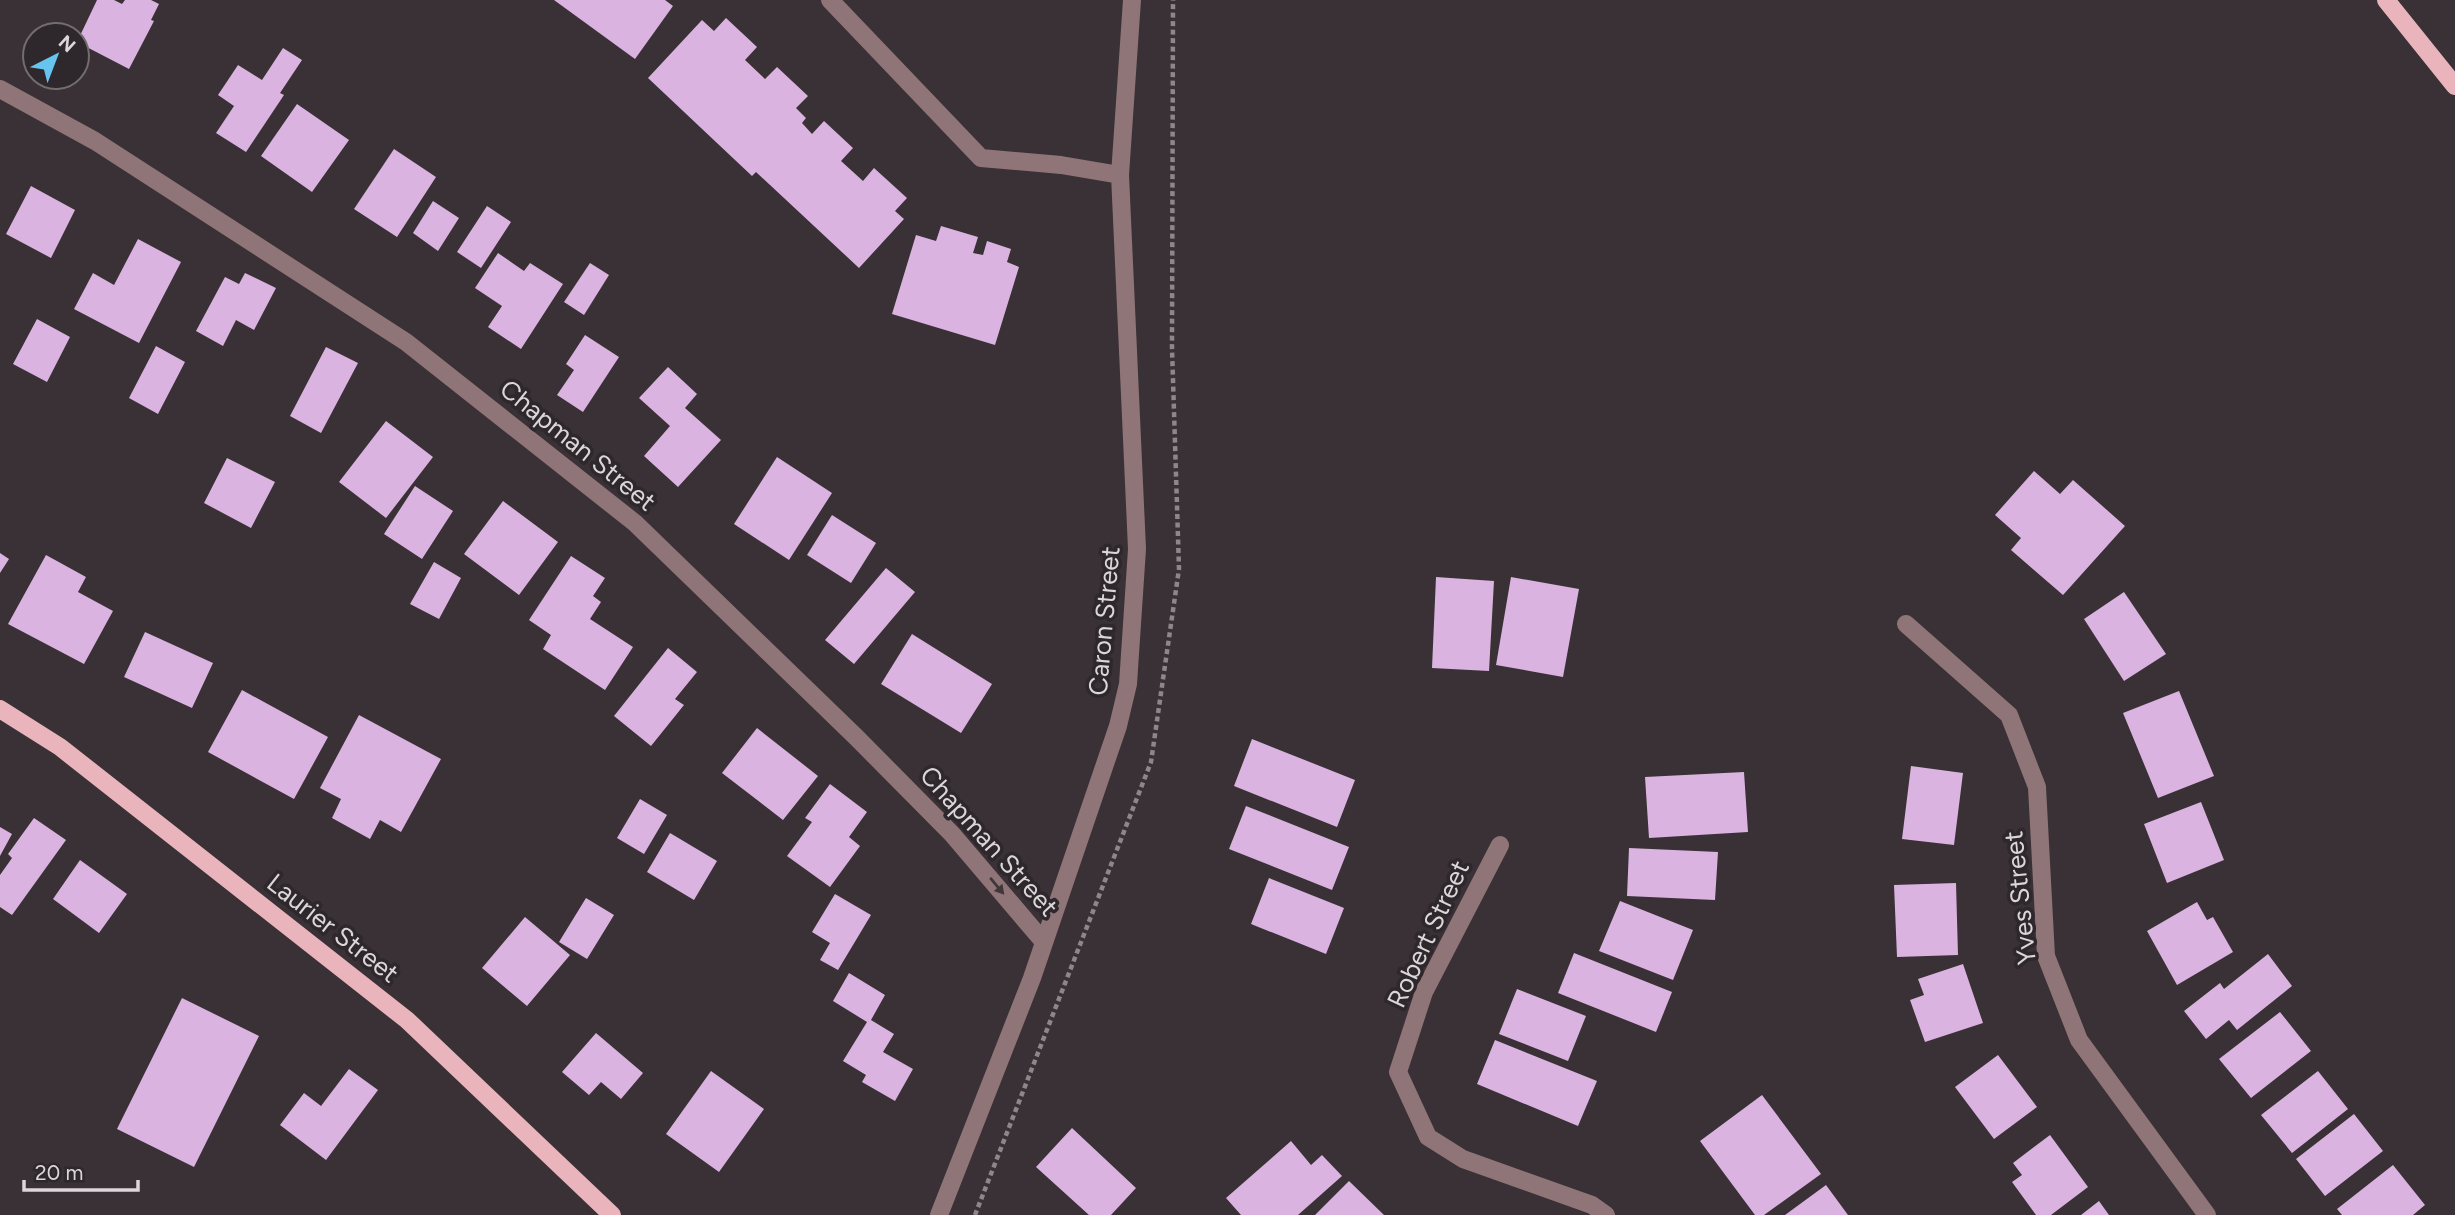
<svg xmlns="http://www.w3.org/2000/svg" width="2455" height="1215" font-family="Figtree,sans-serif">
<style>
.building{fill:#dbb3e1}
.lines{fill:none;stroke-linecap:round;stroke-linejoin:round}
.path{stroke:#8d878a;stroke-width:4.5;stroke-dasharray:5 3.5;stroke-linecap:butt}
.minor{stroke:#8f7478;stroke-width:18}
.major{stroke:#eab4bc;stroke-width:18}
.oneway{fill:#41363a}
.labels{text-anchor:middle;stroke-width:7;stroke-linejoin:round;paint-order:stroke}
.street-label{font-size:26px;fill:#dbd6d8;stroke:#2e272b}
</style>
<rect width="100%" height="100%" fill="#393135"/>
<path class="building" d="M97 0H114L122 4 125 0H151L159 4 151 20 154 21 129 69 77 42Z
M554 0H665L673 6 635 59Z
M726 18 757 47 745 60 765 79 777 67 808 96 796 108 806 118 802 123 812 134 824 121 853 148 841 161 863 181 874 168 907 198 895 211 904 219 859 268 756 172 752 176 648 78 702 20 714 31Z
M283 48 302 60 280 93 284 95 246 152 216 133 234 106 218 95 238 65 262 80Z
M297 104 349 140 312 192 261 156Z
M394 149 436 177 397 237 354 209Z
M31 186 75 210 51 258 6 234Z
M433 201 459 218 438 251 413 233Z
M487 206 511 222 481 268 457 252Z
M941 226 978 237 973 253 983 255 987 241 1011 249 1007 262 1019 267 995 345 892 314 916 235 936 241Z
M138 239 181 262 139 343 74 309 93 273 114 285Z
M498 253 524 271 530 263 563 284 521 349 488 327 502 306 475 288Z
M590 263 609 275 584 315 564 302Z
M245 273 276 288 254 330 236 320 223 346 196 331 225 277 239 284Z
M37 319 70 337 47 382 13 364Z
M585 335 619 357 583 412 557 395 574 370 566 364Z
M156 346 185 362 158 414 129 398Z
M326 347 358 363 321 433 290 416Z
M668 367 697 394 685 408 721 440 678 487 644 456 670 426 639 398Z
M386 421 433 457 386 518 339 482Z
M777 457 832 493 789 560 734 524Z
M227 458 275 482 251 528 204 503Z
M2034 471 2060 494 2073 480 2125 526 2063 595 2011 550 2021 538 1995 515Z
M415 486 453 511 422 559 384 534Z
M503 501 558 542 519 595 464 554Z
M832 515 876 543 851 583 807 555Z
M0 553 9 559 0 573Z
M46 555 86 577 78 592 113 611 84 664 8 624Z
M571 556 605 578 593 596 601 602 590 619 633 647 605 690 543 649 551 635 529 620Z
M434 562 461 578 439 619 410 604Z
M886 568 915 592 854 664 825 640Z
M1436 577 1494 581 1489 671 1432 668Z
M1511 577 1579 589 1563 677 1496 665Z
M2124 592 2166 654 2124 681 2084 619Z
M145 632 213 663 192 708 124 677Z
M912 634 992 684 961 733 881 684Z
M668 648 697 672 675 699 684 705 651 746 614 716Z
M242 690 328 737 294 799 208 752Z
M2179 691 2214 776 2158 798 2123 713Z
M359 715 441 759 401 832 380 820 370 839 332 818 341 799 320 788Z
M757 728 818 776 783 820 722 773Z
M1252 739 1355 780 1337 827 1234 786Z
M1911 766 1963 773 1954 845 1902 839Z
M1744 772 1748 832 1649 838 1645 777Z
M830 784 867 812 849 837 860 846 830 887 787 856 812 822 805 818Z
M640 799 667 815 644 854 617 838Z
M2201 802 2224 860 2167 883 2144 824Z
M1246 806 1349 847 1332 890 1229 849Z
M34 818 66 840 12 915 0 907V875L12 858 8 854Z
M0 827 12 834 0 856Z
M670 833 717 861 694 900 647 872Z
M1629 848 1718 852 1715 900 1627 896Z
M80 860 127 894 99 933 53 899Z
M1269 878 1344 908 1326 954 1251 924Z
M1956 883 1958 955 1897 957 1894 885Z
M835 894 871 915 838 970 820 960 830 943 812 932Z
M586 898 614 915 587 959 559 942Z
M1620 901 1693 930 1673 980 1599 951Z
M2197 902 2207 920 2213 917 2233 952 2177 985 2147 931Z
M525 917 570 955 527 1006 482 968Z
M1574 953 1672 992 1656 1032 1558 993Z
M2268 954 2292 986 2237 1030 2229 1020 2206 1039 2184 1011 2220 983 2224 989Z
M1963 964 1983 1023 1925 1042 1910 1000 1924 995 1918 979Z
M849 973 885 995 871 1020 894 1034 883 1052 913 1069 895 1101 862 1082 866 1075 843 1061 867 1022 833 1001Z
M1517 989 1586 1016 1568 1061 1499 1034Z
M182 998 259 1036 194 1167 117 1129Z
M2280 1012 2311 1051 2251 1098 2219 1059Z
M596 1033 643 1073 621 1099 601 1082 589 1095 562 1072Z
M1495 1040 1597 1081 1578 1126 1477 1084Z
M1998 1055 2037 1107 1994 1139 1955 1087Z
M349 1069 378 1090 326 1160 280 1125 304 1093 321 1106Z
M711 1071 764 1109 719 1172 666 1134Z
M2318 1071 2348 1109 2292 1153 2261 1115Z
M1762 1095 1821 1174 1764 1215H1755L1700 1141Z
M2354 1114 2383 1151 2325 1196 2296 1159Z
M1072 1128 1136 1188 1111 1215H1089L1036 1167Z
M2050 1135 2088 1187 2051 1215H2036L2012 1182 2022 1175 2013 1163Z
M1291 1141 1311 1165 1322 1155 1342 1176 1298 1215H1241L1226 1198Z
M2393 1165 2425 1205 2413 1215H2342L2337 1209Z
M1349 1181 1384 1215H1315Z
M1826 1185 1848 1215H1785Z
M2099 1201 2109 1215H2081Z"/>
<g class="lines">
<path class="path" d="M975 1215 1151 762 1179 569 1172 348 1173 0"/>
<path class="minor" d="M830 0 981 158 1061 165 1120 175
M0 89 95 141 406 342 635 523 856 737 952 834 1043 941
M1906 624 2009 715 2037 787 2046 956 2079 1040 2207 1215
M1500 845 1424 992 1398 1072 1428 1137 1463 1159 1592 1205 1606 1215
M939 1215 1032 978 1118 726 1128 684 1137 549 1120 175 1132 0"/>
<path class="major" d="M2386 0 2455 86
M0 709 60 747 407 1020 612 1215"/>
</g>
<defs><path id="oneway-solid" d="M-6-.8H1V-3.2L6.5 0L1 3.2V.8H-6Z" transform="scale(1.75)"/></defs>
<use class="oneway" href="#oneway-solid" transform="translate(997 886) rotate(50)"/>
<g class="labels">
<g class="street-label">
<text transform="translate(578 445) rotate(39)" y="9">Chapman Street</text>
<text transform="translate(1104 621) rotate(-85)" y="9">Caron Street</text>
<text transform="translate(989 841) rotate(48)" y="9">Chapman Street</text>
<text transform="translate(2020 898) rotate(-96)" y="9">Yves Street</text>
<text transform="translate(333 928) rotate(38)" y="9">Laurier Street</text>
<text transform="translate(1428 934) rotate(-65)" y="9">Robert Street</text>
</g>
</g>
<g transform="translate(56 56) rotate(42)"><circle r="33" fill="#2e272b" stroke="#736d70" stroke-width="2"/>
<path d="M0-5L12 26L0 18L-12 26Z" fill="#66c4ef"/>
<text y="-10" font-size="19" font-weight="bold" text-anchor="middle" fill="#dbd6d8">N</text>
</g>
<path d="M24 1180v10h114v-10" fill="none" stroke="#dbd6d8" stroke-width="3.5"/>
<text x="35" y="1180" font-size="21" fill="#dbd6d8" stroke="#2e272b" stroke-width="5" paint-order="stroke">20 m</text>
</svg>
